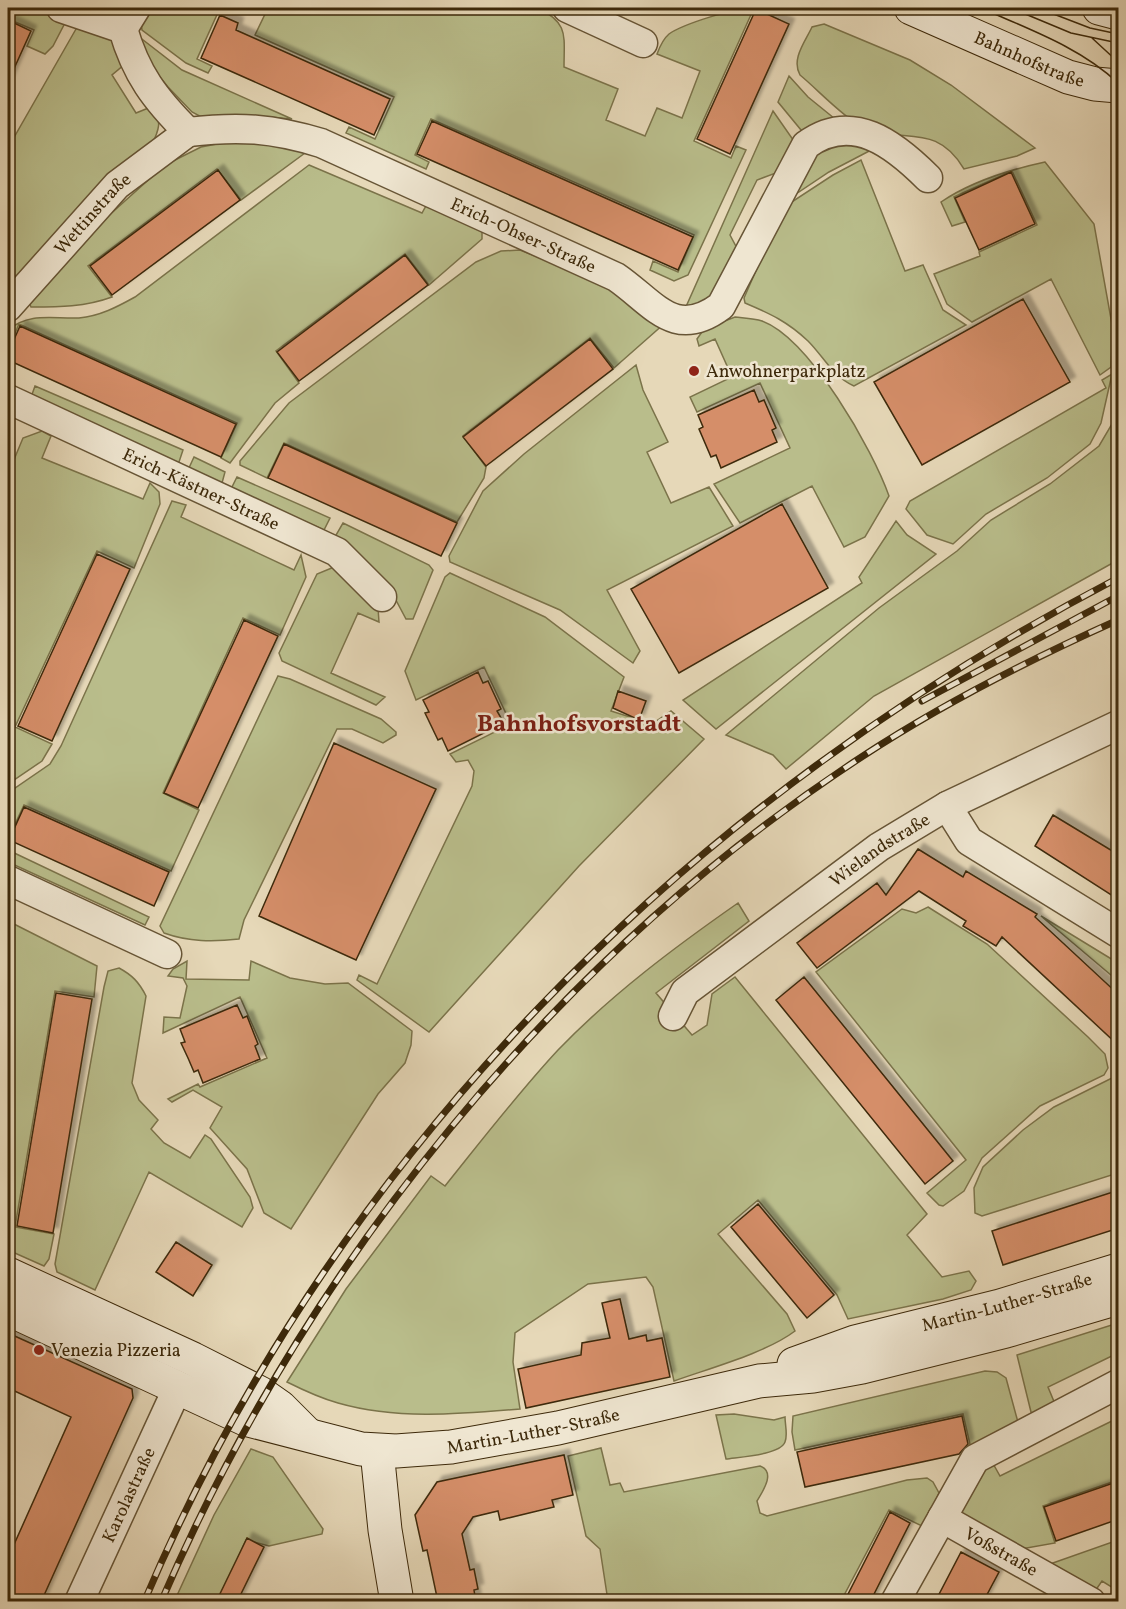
<svg xmlns="http://www.w3.org/2000/svg" width="1126" height="1609" font-family="Vollkorn,serif">
<style>
.green{fill:#b9bd8b;stroke:#7b734a;stroke-width:1.5}
.building{fill:#d58e69;stroke:#3d290a;stroke-width:1.5;filter:url(#shadow)}
.lines{fill:none;stroke-linecap:round;stroke-linejoin:round}
.street-casing{stroke:#675536;stroke-width:31}
.secondary-casing{stroke:#3d290a;stroke-width:35}
.street{stroke:#efe6d1;stroke-width:28}
.secondary{stroke:#efe6d1;stroke-width:33}
.tram{stroke:#3d290a;stroke-width:1.5}
.rail-casing{stroke:#3d290a;stroke-width:7}
.rail{stroke:#efe6d1;stroke-width:4.5;stroke-dasharray:14;stroke-linecap:butt}
.poi-dot{fill:#8f2418;stroke:#efe6d1;stroke-width:2}
.labels{text-anchor:middle;stroke-width:5;stroke-linejoin:round;paint-order:stroke}
.street-label{font-size:18px;fill:#3d290a;stroke:#efe6d1}
.poi-label{font-size:18px;fill:#3d290a;stroke:#efe6d1;text-anchor:start}
.district-label{font-size:24px;font-weight:bold;fill:#7a1f14;stroke:#efe6d1}
</style>
<defs>
<filter id="shadow"><feDropShadow dx="5.5" dy="-5.5" stdDeviation="1.5" flood-color="#0004"/></filter>
</defs>
<rect width="100%" height="100%" fill="#e6d8b8"/>
<filter id="stains"><feTurbulence type="fractalNoise" baseFrequency=".00333" numOctaves="4"/><feColorMatrix values="0 0 0 0 .2 0 0 0 0 .09 0 0 0 0 .02 0 0 0 .5 -.17"/></filter>
<radialGradient id="worn" r=".72"><stop offset=".6" stop-color="#630" stop-opacity="0"/><stop offset="1" stop-color="#630" stop-opacity=".3"/></radialGradient>
<path class="green" d="M8 8H49L66 21 53 46 45 54 27 46 34 30 8 19Z
M150 8H220L197 59 212 66 208 73 186 63 142 30 141 23Z
M268 8H360L373 14 377 8H538C569 23 564 36 564 67L618 89 606 120 645 136 657 108 682 118 700 71 657 54C660 46 663 39 669 34 683 24 737 7 754 8L694 141 731 158 736 146 746 150 688 275 674 281 650 270 653 261 678 272 694 235 431 119 415 155 429 162 426 169 346 133 349 127 375 139 394 97 255 35Z
M80 22 107 29 125 64 112 75 136 113 151 107C164 120 158 132 151 147L8 290V148Z
M824 24 910 60 951 85 1035 148 1017 156 964 169C935 120 901 146 861 126 844 118 816 88 800 75 791 59 805 42 812 27Z
M138 36 182 70 292 119 257 116 205 119 192 112 168 87 142 55Z
M789 76 808 97 840 123 806 136 778 102Z
M773 111 796 144 776 173 757 180 730 235 739 252 721 295 685 309Z
M832 139 875 148 829 172 784 202 801 166Z
M238 140 277 141 305 153 241 200 217 169 88 266 112 297C85 307 59 307 31 307L28 300 106 218 165 165 201 147Z
M861 160 905 271 923 265 943 310 966 325 854 386C833 377 824 357 808 341 788 322 771 314 745 303L744 298 784 207 833 175Z
M1045 162 1094 224 1113 330 1111 367 1100 375 1051 279 972 322 947 304 934 274 980 256 979 252 1037 225 1012 171 954 197 965 222 952 226 941 202C972 181 1008 170 1045 162Z
M309 165 422 213 427 204 482 230V239L429 285 405 254 276 351 299 383 275 403 230 463 221 458 237 423 19 324 8 350V330C30 312 52 319 79 318 100 316 117 307 135 297Z
M520 250 631 294 665 323 614 368 590 338 463 436 486 467 484 478 457 522 284 443 267 478 240 465V461L289 403 476 262 501 251Z
M735 317C744 318 754 318 762 321 810 339 873 450 889 496L865 537 844 547 812 486 740 523 714 484 790 448 760 383 697 412 690 397 732 377 715 339 699 346 697 339 704 329Z
M636 365 643 390 668 442 647 452 671 503 709 487 733 526 607 590 640 651 633 663 560 610 450 562 449 556 483 491 524 454Z
M1112 374 1101 423 1090 444 1047 478 986 514 953 544 927 535 906 509 910 501 1106 388 1102 380Z
M35 386 183 450 178 465 30 400Z
M1118 399V560L874 696 786 769 773 755 726 735 879 608 957 551 991 520 1050 484 1099 446 1112 424Z
M42 431 51 436 42 458 143 499 150 483 159 492 160 504 134 568 97 551 15 727 52 744 42 761 8 784V474L23 438Z
M194 457 225 472 222 483 188 470Z
M237 477 330 518 324 530 231 489Z
M172 501 186 505 181 517 294 570 301 555 306 577 280 635 243 618 163 793 199 810 171 871 24 805 8 839V793L50 764 61 746Z
M896 521 907 535 936 554 716 729 683 700 862 583 859 577Z
M343 523 429 565 433 570 413 619H406L390 589 337 539 336 535Z
M339 565 378 608 379 622 358 613 331 673 385 697 376 705 282 661 279 653 317 574Z
M450 573 545 617 624 677 611 711 652 724 671 711 704 739 579 866 429 1032 357 980 359 975 377 984 472 786 474 771 468 760 456 762 450 754 511 724 484 667 416 700 405 671 445 577Z
M278 676 290 679 381 719 396 732V735L383 743 352 729H337L244 920 239 939C213 942 189 942 164 933L160 926Z
M8 850 149 917 145 925 8 862Z
M738 903 749 921 656 993 692 1035 707 1025 712 994 735 977 927 1214 907 1235 942 1277 969 1271 976 1281 971 1290 943 1299 848 1319 837 1295 758 1200 718 1234 787 1314 795 1331C766 1353 710 1368 674 1381L653 1287 646 1277 588 1284 515 1333 513 1362 520 1409C460 1414 397 1420 338 1403 320 1398 303 1390 287 1382L346 1289 431 1176 445 1186C482 1140 518 1093 558 1050 612 994 675 947 738 903Z
M928 907 987 944 1088 1037 1105 1054 1108 1068 1104 1075 1040 1106 982 1158 964 1191 943 1206 939 1205 927 1193 966 1160 816 972 902 909 916 913Z
M1041 916 1118 963V981Z
M8 921 97 966 94 997 55 991 15 1227 54 1234 49 1259 44 1266 8 1250Z
M187 961 186 979 249 980 251 961 290 978 325 984 348 983 412 1031 411 1045 405 1063 378 1094 291 1229 264 1213 247 1169 210 1128 222 1107 193 1090 172 1102 168 1099 198 1084 200 1087 267 1058 240 997 163 1033 164 1017 180 1018 187 986 183 978 168 976 173 969Z
M119 968C132 975 139 982 146 996L132 1083 139 1100 158 1120 151 1129 164 1143 190 1158 205 1135 211 1139 250 1197 253 1208 242 1227 149 1172 95 1290 57 1272 55 1264 104 987 108 971Z
M1118 1075V1173L982 1216 975 1213 974 1188 983 1167 1023 1130 1054 1107Z
M1118 1323V1353L1048 1387 1055 1404 1035 1416 1031 1412 1017 1355Z
M985 1371 997 1372 1006 1378 1019 1426 972 1453 963 1414 795 1450 792 1432 793 1416Z
M734 1414 774 1420 785 1417C785 1425 788 1435 785 1442 780 1455 739 1457 726 1459L716 1415Z
M1118 1418V1480L1043 1506 1055 1543 1021 1549 960 1514 991 1460 1000 1476Z
M601 1448 610 1485 620 1483 624 1492 760 1466C776 1472 763 1491 757 1501L760 1513 767 1516 907 1480 927 1478 933 1482 939 1493 924 1527 889 1510 841 1601H608L600 1549 586 1536 568 1456Z
M251 1449 273 1457 323 1529 322 1534 269 1546 246 1540 219 1601 174 1602 214 1515Z
M1118 1540V1591L1102 1581 1093 1594 1050 1564Z"/>
<path class="building" d="M756 9 789 24 730 154 697 139Z
M220 15 238 23 236 30 390 99 374 135 201 58Z
M8 20 31 31 8 82Z
M432 121 693 237 678 270 417 154Z
M218 170 240 200 112 295 90 266Z
M1011 172 1035 224 979 250 955 198Z
M405 255 428 285 299 381 277 352Z
M1023 299 1070 382 922 465 874 382Z
M20 326 236 424 221 457 8 360V353Z
M590 339 613 369 486 466 463 437Z
M754 390 759 402 764 400 776 428 772 430 777 442 721 468 716 455 711 457 699 429 703 427 698 415Z
M284 444 457 523 441 556 268 478Z
M782 504 828 588 679 673 631 589Z
M97 554 130 569 52 741 18 726Z
M244 620 278 636 198 808 164 793Z
M478 672 483 683 488 681 501 709 497 711 504 723 448 751 442 738 438 740 425 713 429 712 423 700Z
M618 691 646 701 639 720 613 708Z
M334 743 436 789 356 960 259 916Z
M24 807 169 872 154 906 9 840Z
M1053 815 1119 855V900L1035 846Z
M918 849 963 877 966 871 1037 914 1035 917 1119 995V1046L1002 937 996 946 963 926 966 921 919 891 817 968 797 943 877 883 886 895Z
M804 977 953 1161 925 1184 776 1000Z
M56 993 92 999 53 1233 17 1226Z
M237 1005 243 1018 247 1016 258 1044 255 1046 260 1059 203 1083 198 1070 194 1072 188 1058 181 1043 185 1042 180 1029Z
M1119 1190V1228L1003 1265 992 1231Z
M758 1204 834 1295 807 1318 731 1227Z
M176 1242 212 1265 193 1296 156 1272Z
M620 1299 629 1339 646 1335 647 1341 662 1338 670 1377 526 1408 518 1369 581 1355 582 1343 610 1338 602 1303Z
M8 1333 132 1389 133 1398 41 1602H8V1558L71 1417 8 1388Z
M962 1416 968 1444 959 1454 805 1487 797 1452Z
M564 1455 573 1495 552 1500 554 1507 500 1520 498 1511 473 1517 462 1534 470 1570 474 1569 478 1589 474 1590 476 1602H438L427 1550 423 1551 415 1515 437 1482Z
M1119 1481V1519L1056 1541 1044 1507Z
M890 1512 910 1523 870 1602H844Z
M247 1538 264 1547 237 1602H216Z
M961 1552 999 1572 983 1602H935Z"/>
<g class="lines">
<defs>
<g id="street">
<path d="M61 8 123 29C136 74 155 99 188 132"/>
<path d="M567 8 643 43"/>
<path d="M123 29 136 8"/>
<path id="s1" d="M188 132C239 126 272 128 321 143L616 277C654 303 674 341 721 306L806 145C852 111 894 144 928 178"/>
<path id="s2" d="M8 307 117 185 188 132"/>
<path id="s3" d="M8 399 337 552 382 597"/>
<path d="M947 806 969 841 1118 933"/>
<path d="M8 880 167 954"/>
<path id="s4" d="M673 1016 685 992 879 847 947 806 1118 725"/>
<path id="s5" d="M942 1518 1091 1602"/>
<path id="s6" d="M79 1602 178 1387"/>
<path d="M895 1602 975 1459 1118 1384"/>
</g>
<g id="secondary">
<path id="s7" d="M911 8 1068 77 1095 84 1118 86"/>
<path d="M1099 8 1118 13"/>
<path d="M8 1274 193 1359 260 1393 280 1407 307 1434"/>
<path id="s8" d="M8 1309 245 1419 361 1449 396 1451 451 1447 558 1428 759 1381 813 1376 862 1367 1006 1331 1118 1298"/>
<path id="s9" d="M794 1364 855 1342 1000 1306 1118 1270"/>
<path d="M377 1451 385 1530 397 1602"/>
</g>
</defs>
<use href="#street" class="street-casing"/>
<use href="#secondary" class="secondary-casing"/>
<use href="#street" class="street"/>
<use href="#secondary" class="secondary"/>
<path class="tram" d="M981 8C1028 29 1080 47 1118 83
M1011 8 1071 33 1118 43
M1038 8 1090 28 1118 34
M1092 38 1118 62"/>
<defs>
<path id="rail" d="M922 701 1118 596
M144 1602C336 1150 687 803 1118 578
M161 1602C307 1263 554 958 863 756 944 703 1031 659 1118 620"/>
</defs>
<use href="#rail" class="rail-casing"/>
<use href="#rail" class="rail"/>
</g>
<g class="poi-dot">
<circle cx="694" cy="371" r="6"/>
<circle cx="39" cy="1350" r="6"/>
</g>
<g class="labels">
<g class="street-label">
<text dy="6" stroke="none"><textPath href="#s7" startOffset="129">Bahnhofstraße</textPath></text>
<text dy="6" stroke="none"><textPath href="#s2" startOffset="126">Wettinstraße</textPath></text>
<text dy="6" stroke="none"><textPath href="#s1" startOffset="357">Erich-Ohser-Straße</textPath></text>
<text dy="6" stroke="none"><textPath href="#s3" startOffset="213">Erich-Kästner-Straße</textPath></text>
<text dy="6" stroke="none"><textPath href="#s4" startOffset="268">Wielandstraße</textPath></text>
<text dy="6" stroke="none"><textPath href="#s9" startOffset="222">Martin-Luther-Straße</textPath></text>
<text dy="6" stroke="none"><textPath href="#s8" startOffset="555">Martin-Luther-Straße</textPath></text>
<text dy="6" stroke="none"><textPath href="#s6" startOffset="118">Karolastraße</textPath></text>
<text dy="6" stroke="none"><textPath href="#s5" startOffset="68">Voßstraße</textPath></text>
</g>
<g class="poi-label">
<text x="706" y="377">Anwohnerparkplatz</text>
<text x="51" y="1356">Venezia Pizzeria</text>
</g>
<g class="district-label">
<text x="579" y="731">Bahnhofsvorstadt</text>
</g>
</g>
<rect width="1126" height="1609" fill="none" stroke="#e6d8b8" stroke-width="30"/>
<rect x="9" y="9" width="1108" height="1591" fill="none" stroke="#3d290a" stroke-width="3"/>
<rect x="15" y="15" width="1096" height="1579" fill="none" stroke="#3d290a" stroke-width="1.5"/>
<rect width="100%" height="100%" filter="url(#stains)"/>
<rect width="100%" height="100%" fill="url(#worn)"/>
</svg>
